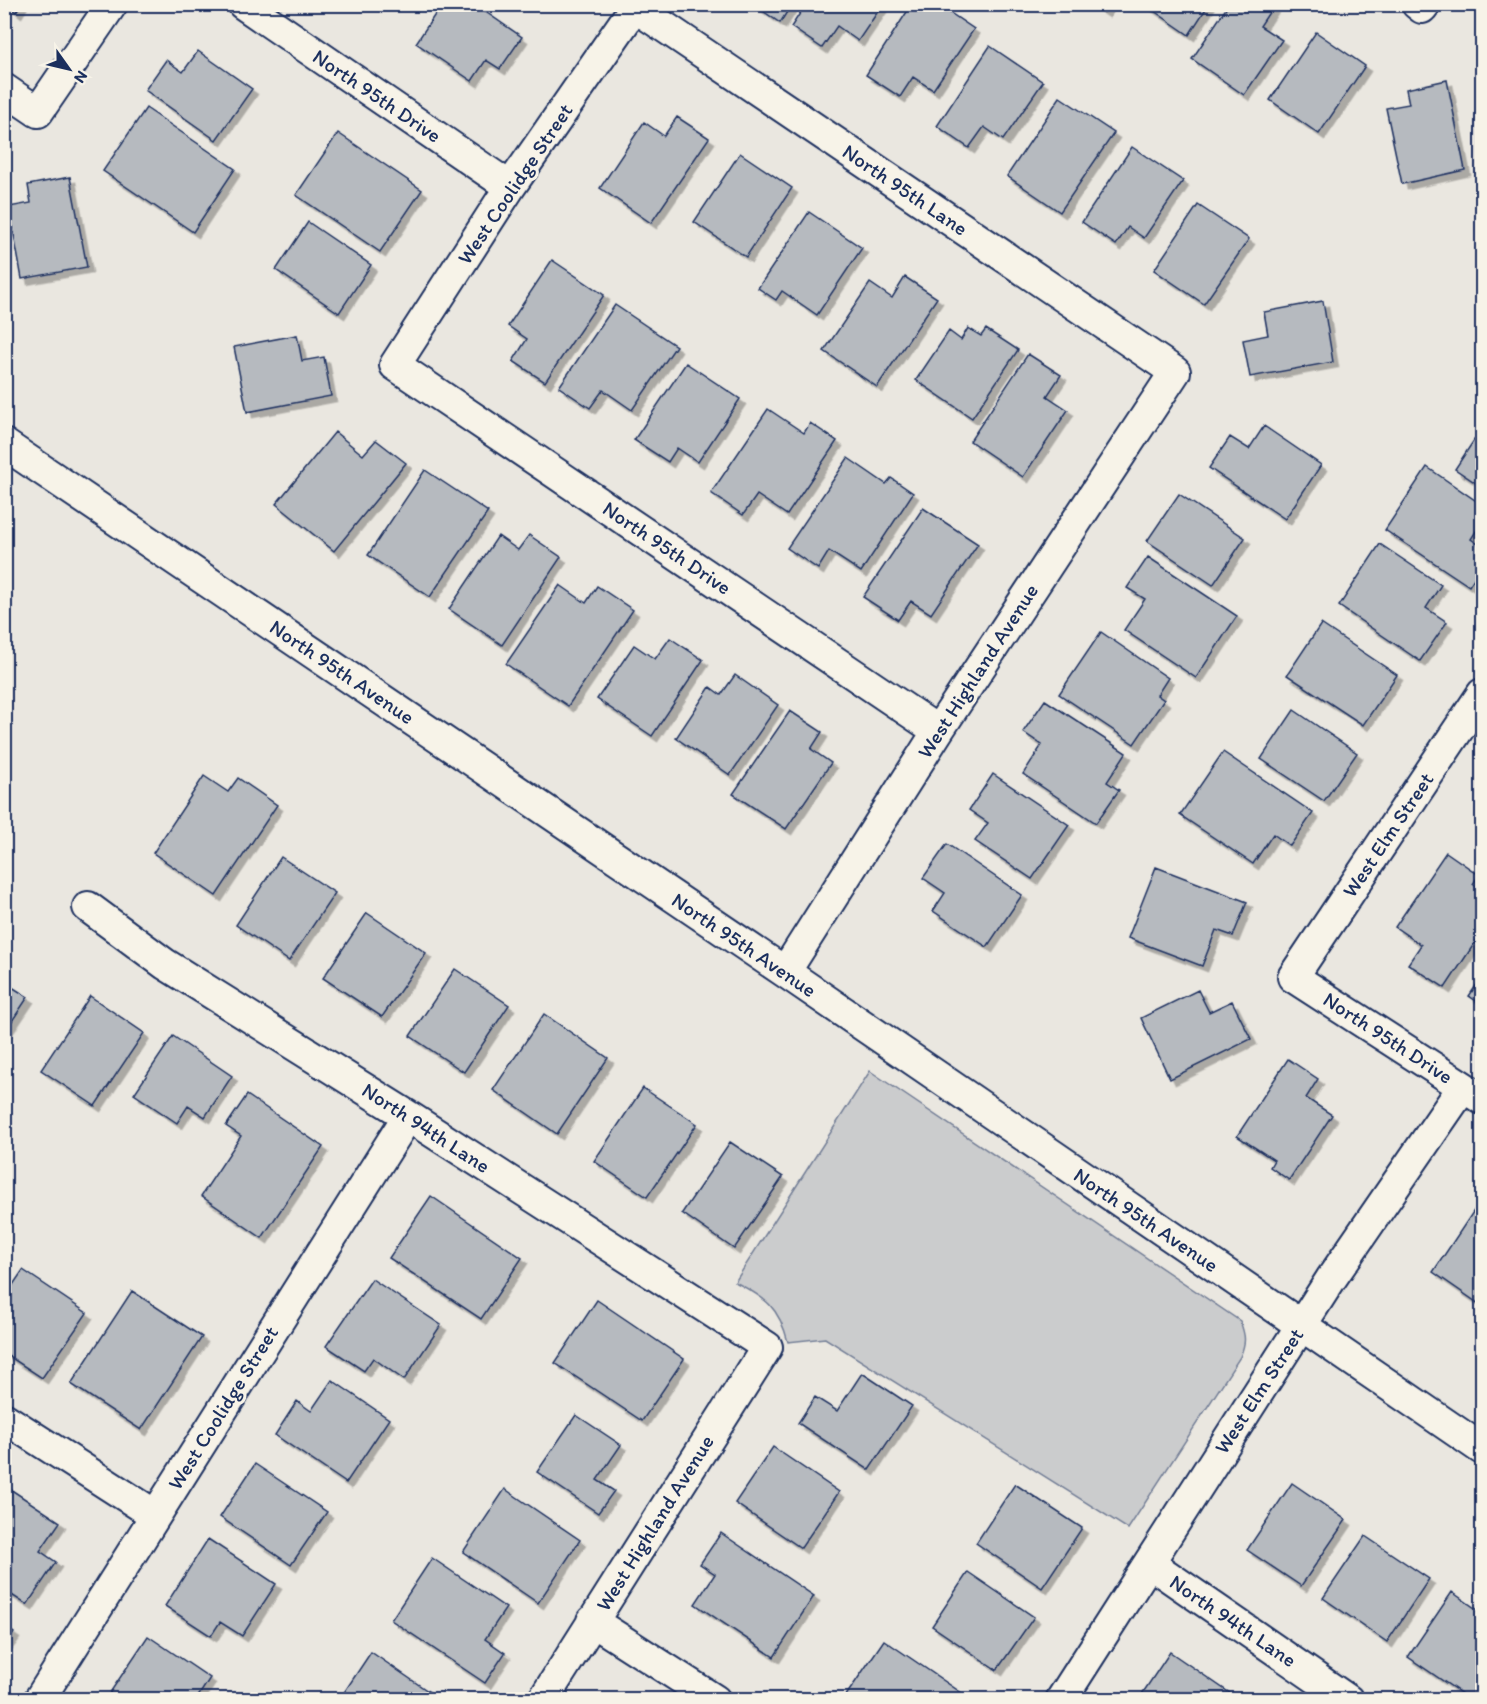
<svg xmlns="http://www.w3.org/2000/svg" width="1487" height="1704" font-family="Itim,sans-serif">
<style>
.green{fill:#cbcccd;stroke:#737e96;stroke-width:1.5}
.building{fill:#b6babf;stroke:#1b2f5e;stroke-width:1.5;filter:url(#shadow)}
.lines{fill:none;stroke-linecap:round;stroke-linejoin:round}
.minor-casing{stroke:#1b2f5e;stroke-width:34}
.minor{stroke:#f7f3e8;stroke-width:30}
.labels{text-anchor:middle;stroke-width:6;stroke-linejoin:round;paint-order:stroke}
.street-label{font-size:21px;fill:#1b2f5e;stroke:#f7f3e8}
</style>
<defs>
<filter id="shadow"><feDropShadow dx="5.5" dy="5.5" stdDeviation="0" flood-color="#0004"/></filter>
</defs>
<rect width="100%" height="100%" fill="#eae7e0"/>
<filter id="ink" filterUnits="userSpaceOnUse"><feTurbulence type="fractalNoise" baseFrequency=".0167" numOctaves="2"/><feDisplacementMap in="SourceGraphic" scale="12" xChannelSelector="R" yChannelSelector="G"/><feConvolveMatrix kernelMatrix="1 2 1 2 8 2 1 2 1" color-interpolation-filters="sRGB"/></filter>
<g filter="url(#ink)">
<path class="green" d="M870 1071 1240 1321C1246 1337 1246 1342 1240 1357L1128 1529 825 1338 788 1342C779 1307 766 1298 735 1282Z"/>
<path class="building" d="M6 4H21L16 12Z
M442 4H474L522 37 500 69 486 60 472 81 416 43Z
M753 4H792L780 23Z
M806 4H883L858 41 837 26 822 48 791 27Z
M912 4H937L974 29 933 90 913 77 900 97 866 75Z
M1092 4H1109L1104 12Z
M1144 4H1209L1189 35Z
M1229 4 1274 5 1260 26 1282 40 1244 95 1192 59Z
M1316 32 1365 66 1319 134 1270 100Z
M990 46 1043 82 1003 140 984 127 969 148 937 126Z
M198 51 252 89 216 140 145 90 166 60 183 72Z
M1447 80 1465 170 1402 184 1386 108 1409 104 1406 89Z
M1060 97 1114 133 1060 212 1007 176Z
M146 108 235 169 193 232 103 171Z
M677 117 709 138 651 223 600 188 644 122 664 136Z
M338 133 422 190 380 252 296 195Z
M1132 147 1183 181 1144 238 1128 227 1116 245 1082 222Z
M740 153 792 188 746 257 694 222Z
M70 177 87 267 22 279 9 207 31 203 28 185Z
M1198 205 1249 239 1204 304 1154 270Z
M809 212 862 248 817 315 782 291 776 300 758 288Z
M308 222 371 265 339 313 276 270Z
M552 260 604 295 545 382 513 361 527 339 508 326Z
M905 277 937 298 877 387 824 351 870 283 892 298Z
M1323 301 1333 362 1250 377 1243 340 1268 335 1264 312Z
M615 305 676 346 632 410 603 390 590 408 559 387Z
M968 328 981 336 986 329 1018 350 972 418 916 380 949 331 961 340Z
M297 335 302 361 324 357 331 396 247 412 234 347Z
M1028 354 1061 375 1047 396 1068 410 1023 477 970 441Z
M686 363 740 399 698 462 677 448 668 462 634 440Z
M768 409 804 433 810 423 837 441 787 515 757 495 743 515 711 493Z
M1264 426 1321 465 1285 519 1209 468 1230 437 1249 449Z
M1482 428V487L1455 469Z
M335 432 363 455 376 440 406 463 334 551 276 504Z
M848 458 886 484 891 478 913 493 861 572 829 551 818 569 787 548Z
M1427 467 1482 505V522L1471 539 1482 547V566L1469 586 1385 530Z
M425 470 488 512 430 597 368 555Z
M1179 494 1245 538 1213 585 1147 541Z
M923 508 978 544 931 614 911 601 898 620 863 597Z
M529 535 561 557 502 645 449 609 498 536 518 550Z
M1380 544 1441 585 1426 608 1447 622 1420 661 1339 606Z
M1148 557 1237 616 1196 678 1124 630 1145 599 1127 588Z
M560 585 586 603 597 586 633 610 568 706 506 664Z
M1321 624 1397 675 1363 725 1287 675Z
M1101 632 1168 678 1157 695 1164 700 1134 744 1059 694Z
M670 638 703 660 652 736 597 699 634 645 655 659Z
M735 675 778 705 730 775 676 738 710 687 721 695Z
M1045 700 1126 753 1107 782 1119 790 1096 823 1023 774 1042 745 1023 732Z
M1294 710 1357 753 1324 801 1261 759Z
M790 711 822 732 811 749 831 763 786 829 733 794Z
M1223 752 1313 813 1290 846 1273 834 1253 864 1180 815Z
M993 774 1069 825 1032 879 975 841 988 823 969 810Z
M204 776 228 792 238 778 277 805 216 896 153 853Z
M947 844 1022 895 987 947 933 911 945 893 923 878Z
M1446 852 1479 875 1473 884 1482 891V932L1445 988 1408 964 1421 945 1395 927Z
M281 857 335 893 289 961 236 925Z
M1156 867 1247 902 1233 936 1216 930 1202 966 1128 938Z
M367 913 426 953 382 1017 323 978Z
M455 969 509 1005 464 1072 410 1036Z
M1482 977V1005L1469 996Z
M4 982 28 997 4 1033Z
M1198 990 1209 1012 1232 1001 1251 1039 1170 1079 1141 1018Z
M90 996 144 1033 95 1106 41 1070Z
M544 1014 608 1058 557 1134 493 1090Z
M173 1036 232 1076 205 1117 188 1106 177 1123 134 1094Z
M1288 1059 1318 1079 1306 1098 1332 1115 1289 1180 1270 1167 1274 1160 1237 1136Z
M643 1088 697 1124 647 1197 594 1161Z
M247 1095 323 1147 262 1238 201 1196 241 1136 226 1126Z
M730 1142 783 1177 734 1249 682 1213Z
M431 1196 522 1258 481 1319 389 1258Z
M1479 1203 1482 1205V1306L1433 1272Z
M23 1270 87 1313 42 1378 4 1353V1298Z
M372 1279 441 1325 404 1380 373 1358 364 1371 326 1346Z
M132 1291 202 1337 141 1430 71 1384Z
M597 1300 684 1359 642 1421 555 1363Z
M862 1373 912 1406 869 1470 798 1423 815 1397 837 1411Z
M332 1380 389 1419 346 1483 275 1435 297 1401 311 1411Z
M576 1415 621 1445 597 1480 614 1491 598 1513 537 1472Z
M773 1447 839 1492 801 1548 735 1503Z
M255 1464 327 1512 291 1565 220 1517Z
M1292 1483 1346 1520 1301 1586 1247 1550Z
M1015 1484 1082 1528 1042 1588 976 1543Z
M4 1485 60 1522 40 1551 56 1562 27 1605 4 1590Z
M505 1489 580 1540 538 1603 463 1552Z
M721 1533 814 1596 774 1657 695 1604 715 1574 700 1564Z
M1365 1536 1429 1579 1387 1642 1323 1598Z
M208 1539 276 1584 242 1636 220 1622 211 1636 165 1606Z
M432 1558 506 1608 485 1639 505 1653 485 1683 391 1620Z
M968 1572 1034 1617 997 1670 932 1626Z
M1452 1592 1482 1613V1686L1473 1700H1471L1408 1657Z
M4 1626 14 1633 4 1647Z
M148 1636 210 1678 196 1700H117L109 1694Z
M884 1640 972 1700H843Z
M371 1652 441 1700H339Z
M1170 1652 1240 1700H1138Z"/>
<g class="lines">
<defs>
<path id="minor" d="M243 4 510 187
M637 4 510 187 395 365 938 731
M1417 4 1422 8 1425 4
M635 7 1175 372 938 731 785 972
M4 89 38 112 112 4
M4 444 785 972 1482 1449
M1482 694 1293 977 1482 1099
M88 907 165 964 408 1116 767 1347 543 1700
M4 1418 155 1515
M1149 1563 1348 1700
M592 1621 715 1700
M39 1700 408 1116
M1061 1700 1331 1279 1463 1087"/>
</defs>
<use href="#minor" class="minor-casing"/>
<use href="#minor" class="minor"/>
</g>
</g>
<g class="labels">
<g class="street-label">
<text transform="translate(377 96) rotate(34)" y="7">North 95th Drive</text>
<text transform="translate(515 184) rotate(-56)" y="7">West Coolidge Street</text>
<text transform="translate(905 190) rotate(34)" y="7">North 95th Lane</text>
<text transform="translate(667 548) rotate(34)" y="7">North 95th Drive</text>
<text transform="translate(978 671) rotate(-57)" y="7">West Highland Avenue</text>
<text transform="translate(342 672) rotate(34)" y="7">North 95th Avenue</text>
<text transform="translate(1388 835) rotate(-56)" y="7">West Elm Street</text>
<text transform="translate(744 945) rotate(34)" y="7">North 95th Avenue</text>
<text transform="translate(1388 1038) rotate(33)" y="7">North 95th Drive</text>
<text transform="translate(426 1128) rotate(33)" y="7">North 94th Lane</text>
<text transform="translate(1146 1220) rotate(34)" y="7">North 95th Avenue</text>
<text transform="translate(1259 1391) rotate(-57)" y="7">West Elm Street</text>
<text transform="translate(223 1408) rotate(-58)" y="7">West Coolidge Street</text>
<text transform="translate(655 1523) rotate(-58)" y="7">West Highland Avenue</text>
<text transform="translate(1233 1621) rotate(34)" y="7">North 94th Lane</text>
</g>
</g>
<rect width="1487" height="1704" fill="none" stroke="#f7f3e8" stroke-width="24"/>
<rect x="12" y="12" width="1463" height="1680" fill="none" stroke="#1b2f5e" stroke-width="2" filter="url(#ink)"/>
<g transform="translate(69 69) rotate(124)" stroke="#f7f3e8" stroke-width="4.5" paint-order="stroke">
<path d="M0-4.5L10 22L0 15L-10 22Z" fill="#1b2f5e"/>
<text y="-9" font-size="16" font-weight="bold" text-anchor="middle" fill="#1b2f5e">N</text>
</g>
</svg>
